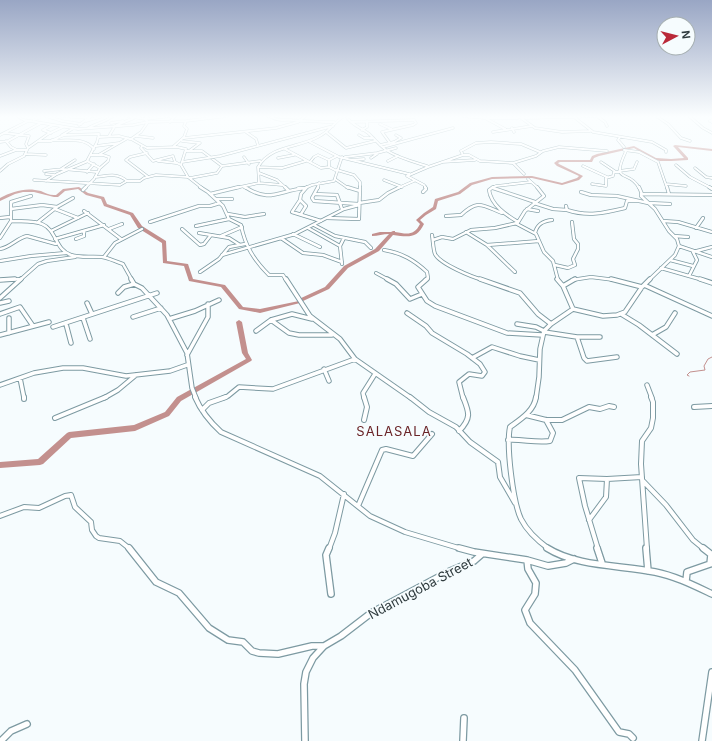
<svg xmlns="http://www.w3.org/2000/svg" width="712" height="741" font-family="Inter,sans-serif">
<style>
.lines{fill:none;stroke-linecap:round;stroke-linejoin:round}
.stream{stroke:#c3908e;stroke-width:1}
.river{fill:#c3908e;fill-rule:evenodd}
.minor-far4-casing{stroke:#7d9aa2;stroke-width:3}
.minor-far3-casing{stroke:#7d9aa2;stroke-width:4}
.minor-far2-casing{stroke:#7d9aa2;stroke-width:5.5}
.minor-far1-casing{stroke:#7d9aa2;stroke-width:6}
.minor-casing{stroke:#7d9aa2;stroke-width:8}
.minor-far4{stroke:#fff;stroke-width:2}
.minor-far3{stroke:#fff;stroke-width:2.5}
.minor-far2{stroke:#fff;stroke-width:3.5}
.minor-far1{stroke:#fff;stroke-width:4}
.minor{stroke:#fff;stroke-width:5.5}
.labels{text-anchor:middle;stroke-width:3.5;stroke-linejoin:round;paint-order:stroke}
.quarter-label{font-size:13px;letter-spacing:1px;fill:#6a2427;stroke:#f6fcfe}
.near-street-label{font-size:13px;fill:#2f3b3e;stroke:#f6fcfe}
</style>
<rect width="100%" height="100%" fill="#f6fcfe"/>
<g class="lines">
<path class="stream" d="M689 376 687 375 690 372 705 370 704 366 708 359 712 357"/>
<path class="river" d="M675 145 712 149V151L678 147 688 158V160L671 161H660L648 157 634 148 599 156 594 158 592 162H560L558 163 559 164 583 176 579 180 562 185 532 178 492 179 472 185 460 194 438 201 436 209 426 215 420 220 424 224C417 239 408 237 393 235L379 251 348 268 329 289 303 301H300V303L260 313 239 309 221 287 189 281 184 266 163 263 162 243 138 228 130 215 104 206 101 199 86 195 78 189 65 191 58 197H54L34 192H23L15 194 0 201V198C13 191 26 187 41 191 45 193 49 195 54 195H56L63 189 79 187 88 193 104 197 107 204 133 213 142 226 166 241 167 261 188 264 193 279 225 285 243 307 260 309 299 301V299L325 287 344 266 375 249 389 234C383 234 378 236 372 236V234L380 232H391L393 231H395V232C407 234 414 236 420 224L416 220 424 213 433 207 435 199 458 192 470 183 492 177 532 176 562 183 577 178 579 176 557 166 554 163 558 160H590L592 156 597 154 634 146 656 158 671 159 684 158 674 147 673 146Z
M239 320 242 322 248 353 252 360 251 361 181 401 169 416 135 431 71 438 43 464 40 465 0 468V462L38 459 67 433 69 432 134 425 165 412 177 397 246 359 242 353 236 322Z"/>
<defs>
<path id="minor-far4" d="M17 116 24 120 78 129 133 125 148 122 186 121 227 116
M46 116 62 121 81 124
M62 116 89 118
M127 116 145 119
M148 116 145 119 148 122 141 132 131 139 147 148 177 147 186 149 181 165 188 177 202 188
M268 116H279
M346 116C350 124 361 128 368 133 374 138 379 145 386 150 398 158 414 162 427 166L428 167 407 176 424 185 426 188
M462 116 485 118 505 129
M517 116 527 118 602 116
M656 116 668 124 681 138 690 141
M689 116 703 128 712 133
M271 117C279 122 284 119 292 120 306 121 320 122 334 122
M574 117 593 132 652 142 666 150V152
M598 117 605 122 607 126
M488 118H518
M521 118 535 128 562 132 590 131
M146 119 170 116
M34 120 43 116
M712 120 710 121 712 122
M86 121 103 116
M170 122 175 116
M352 122 414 120
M111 123 123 121
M380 124 391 129
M79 125 91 116
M117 125 134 118
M88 128C97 123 105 122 113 116
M512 128 514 132
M362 130 367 127V121
M246 132 256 139 258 145
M326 132 346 148 375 141
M493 132 532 126
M5 133 29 136 26 144 28 148
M51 133 43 130 53 125
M0 135 28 121
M62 135 74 128
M359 135 364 138H373
M109 136 115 126
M136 136 153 138
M99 137 119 136 130 139
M620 137 618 140 624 147
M184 138 276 128 298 122 305 116
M52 140C66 142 84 136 94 149
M6 141 11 147 17 150
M39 141H51L64 135 99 134 97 142 87 161 100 168 94 179 85 188
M182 141 200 143 189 151
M0 142 8 141 41 123
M310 142 339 157 409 174
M390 143 382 132 413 125 416 123 414 120
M380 145 394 142 401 138 396 135
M96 146 119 143
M142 146 141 148 153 161 173 156 175 162 181 165
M174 146 184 137 187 129 184 126 186 121
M383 147 453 128
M285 149 321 168 329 167
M186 151H202L222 166
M147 153 130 157 126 160 147 176
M26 154 46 155
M100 154 128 138
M91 155H103L109 157 108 161 100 168
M464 155H469L480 161 513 163 536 156 543 151 559 147 607 151
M0 156 16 150H27
M337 156 329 160V167L337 171
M244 157 249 164
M345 157 377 153 396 148
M278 158 294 155
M371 158 377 154
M352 160 364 159
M158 161 176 163
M388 161 398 156
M182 162 220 156 333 126
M310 162 314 157 318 155 329 160
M442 162 475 160
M601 162 616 172
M513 163 524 174
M676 165 690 177 711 188
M583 166 607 177
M258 167 282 168 306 161
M428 167 463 155 461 151 476 143 491 142 521 144 540 152
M695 168 706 177 712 178
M61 169 75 160
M337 170 354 175 360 182V188
M0 171 8 164 24 156 28 148 48 134 63 127
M44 171 63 169 97 172
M619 171 634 169 637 162
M87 172 94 164
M259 173 277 180 286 188
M46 174 54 175
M95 177C107 176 117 172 127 181
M190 178 217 173 222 166 260 161
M335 179 348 188
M528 179 538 188
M34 180 120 185 127 181H140L144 178 156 175 188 177
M384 180 402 187
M46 181 57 174 88 161
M259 183 282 185
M592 184 606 186V178L613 176 614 172H619
M666 184 686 186
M244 187 246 188
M235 188 259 183 258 167C271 145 298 148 318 137 331 131 334 121 345 116
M298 188H306
M305 188 312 185 334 181 342 157
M318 188 319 183
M398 188 414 181
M492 188 496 186 531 182
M493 188H494
M639 188C629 168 610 186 626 151L624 150 639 152 658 162 667 188"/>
<path id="minor-far3" d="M200 187 208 192 223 206 229 219 241 225C245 246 254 260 269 275H283L286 280
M245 187C271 204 279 190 306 188
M285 187 289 191
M318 187 312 198 314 201 358 204
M347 187 360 191
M493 187 489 190C491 205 506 215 518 222
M537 187 544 196 525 211 517 224 536 234 544 252 553 261 558 280
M639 187 642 194
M667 187 669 194
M709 187 712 189
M493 188 535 202
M83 190 86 187
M423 192 426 189 425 187
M581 192 591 195 617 196 648 203
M210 194 239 187
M315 194 337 195 342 209
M31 196 11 202V221C21 222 32 220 42 224 57 230 55 250 71 255 81 258 92 256 102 257 109 258 116 262 123 264L132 280
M216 199H232
M300 200 292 212 321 221
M359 203 379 200 388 193 400 187
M534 203 553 209 567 210 566 206
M649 203 670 204
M11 209 42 205 57 207
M55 209 78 218
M527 209 538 211
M567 210C588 217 604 213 625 208L627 201H637
M84 211 121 239
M228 214 245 217 264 214
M301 214 306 206 300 200 301 194 307 187
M446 216 461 215C478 199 482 205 502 213
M0 218 10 217
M327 218 359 219 360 187
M663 221 678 222 712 232
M38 222 57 207 73 198
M150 222 199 206H210L220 203
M314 225 335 236 365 242 371 248
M196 226 229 219
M308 228 340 246
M696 228 703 218
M109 229 122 224
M182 229 200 245 204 244 211 235
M51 231 88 213
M466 232 487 245 539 241
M199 233 229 238 240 245
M535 233C537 224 543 221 552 220
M293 234 320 247
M432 235C433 240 433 249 435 254 440 264 472 277 483 280
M221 236 242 227
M674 236 688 237
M0 238 11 221
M281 238 303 253 323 255 342 262
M55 239 104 225
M76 239 84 236V231
M433 240 442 237 453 239 471 230 495 228 517 223
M487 245 515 272
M679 246 712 257
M0 249C11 247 17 238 27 236L56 244
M384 250C402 253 414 260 427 272L428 278 425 280
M222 255 295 234 344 209 359 205
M104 257 115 243 142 229
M670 260 693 266
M0 261 31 256 66 253
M342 264 340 246 344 238
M555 265 568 268 575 265 573 259 578 249V244L574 239 572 222
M661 268 689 276 697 260 693 252 712 247
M200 272 219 259 229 247 245 244
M376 273 389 280
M689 276 703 280
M0 280 21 279
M20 280 38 264 47 261 75 257
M572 280 591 277 615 280
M649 280 675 255 679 246 677 239 669 231 655 209 641 196V194L712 195"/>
<path id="minor-far2" d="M131 279 134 284 142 288 167 315 187 353 192 388 196 398
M286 279 310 316 340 339 355 359 411 398
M387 279 396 284 410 299 422 294
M427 279 418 287 427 301 435 306 507 333 542 335
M480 279 520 293 538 314 551 324
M557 279 563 286
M611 279 642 287
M700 279 712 283
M0 280 15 279
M644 285 712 316
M118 293 124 287 134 284
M0 298 21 279
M0 303 9 301
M87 303 92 314
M573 309 563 286 575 279
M407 313 426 326 432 333 467 354 480 364 485 372 482 376 469 374 459 382 463 398
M0 314 20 307 33 326
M621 314 639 325 677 354
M133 317 161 308
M9 318V333
M83 318 90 339
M169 319 195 311 219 300
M271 320 289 333 299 335H332
M66 324 71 343
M517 324 536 327 544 331
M53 327 157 293
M256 331 271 320 292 314 312 319
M544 332 577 337H600
M0 335 49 322
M652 335 666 327 675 313
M577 337 584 358 587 361 617 357
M187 355 208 317V304
M472 358 492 347 520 356 539 360
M324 369 329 381
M20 378 24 398
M0 385 34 373 63 368H83L126 376 170 371 187 365
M647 385 652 398
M104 398 118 390 136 375
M223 398 228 396 239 387 273 389 355 359
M364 398 363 393 375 374
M536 398 539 377 540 349 544 331 551 324 573 309 603 316 617 315 625 312 642 287 650 279"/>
<path id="minor-far1" d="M24 397V399
M195 397C201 411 210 422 221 432L320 476 370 516 405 532 462 549
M410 397 429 412 456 427 470 442 498 462 500 477 515 503
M536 397C534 411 521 419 510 427 506 446 513 502 521 519 527 531 538 541 549 549
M694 407 712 406
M202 410 209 403 226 397
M526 415 546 420H562L589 407 600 409 609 406 614 407
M55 418 106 397
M364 420 367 407 364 397
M459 431C472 418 469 412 463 397
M508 440C522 439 536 443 550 441L553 433 546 420
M643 481 666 505 693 540 704 549
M358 506 382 450 386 449 413 456 432 434
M0 516 24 507 39 508 65 496 71 495 75 507 91 522 92 530 96 536 99 538 120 541 130 549
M589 520 606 497 607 479
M329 549 335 533 344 494
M598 549 585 506 579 478 607 479 642 477
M647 549 641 464 642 441 651 428 653 418V402L651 397"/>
<path id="minor" d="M129 548 156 582 179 593 209 628 228 640 243 642 252 651 259 653 278 654 312 646H324
M329 548 326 555 331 594
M459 548 474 552 527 560 548 566 566 563 574 559
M547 548C577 567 621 565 655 572 675 576 693 585 712 594
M597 548 602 563
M646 548 648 571
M703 548 712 555
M527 560 528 569 536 583 535 594 525 610 530 623 575 670 619 732 629 734 633 738
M686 581 687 572 710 564 711 555
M1 741 11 731 27 724
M305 741 304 684 306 672 313 658 324 646 341 636 371 613 448 572 474 561 482 554
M463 741 464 718
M702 741 712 672"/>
</defs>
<use href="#minor-far4" class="minor-far4-casing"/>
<use href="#minor-far3" class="minor-far3-casing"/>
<use href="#minor-far2" class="minor-far2-casing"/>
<use href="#minor-far1" class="minor-far1-casing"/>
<use href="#minor" class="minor-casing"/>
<use href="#minor-far4" class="minor-far4"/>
<use href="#minor-far3" class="minor-far3"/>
<use href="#minor-far2" class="minor-far2"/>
<use href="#minor-far1" class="minor-far1"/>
<use href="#minor" class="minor"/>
</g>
<linearGradient id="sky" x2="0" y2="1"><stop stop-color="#99a6c4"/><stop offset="0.53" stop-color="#fbfeff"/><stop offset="1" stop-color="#fbfeff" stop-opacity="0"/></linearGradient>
<rect width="712" height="220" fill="url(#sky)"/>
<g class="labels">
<g class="quarter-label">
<text x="394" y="436">SALASALA</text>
</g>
<g class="near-street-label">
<text transform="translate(420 588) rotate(-28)" y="5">Ndamugoba Street</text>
</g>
</g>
<g transform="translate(676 36) rotate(83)"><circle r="19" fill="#f6fcfe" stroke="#a6afb1"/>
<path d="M0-3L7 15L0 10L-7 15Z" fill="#ba2939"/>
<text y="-6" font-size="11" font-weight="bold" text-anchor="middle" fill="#2f3b3e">N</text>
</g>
</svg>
